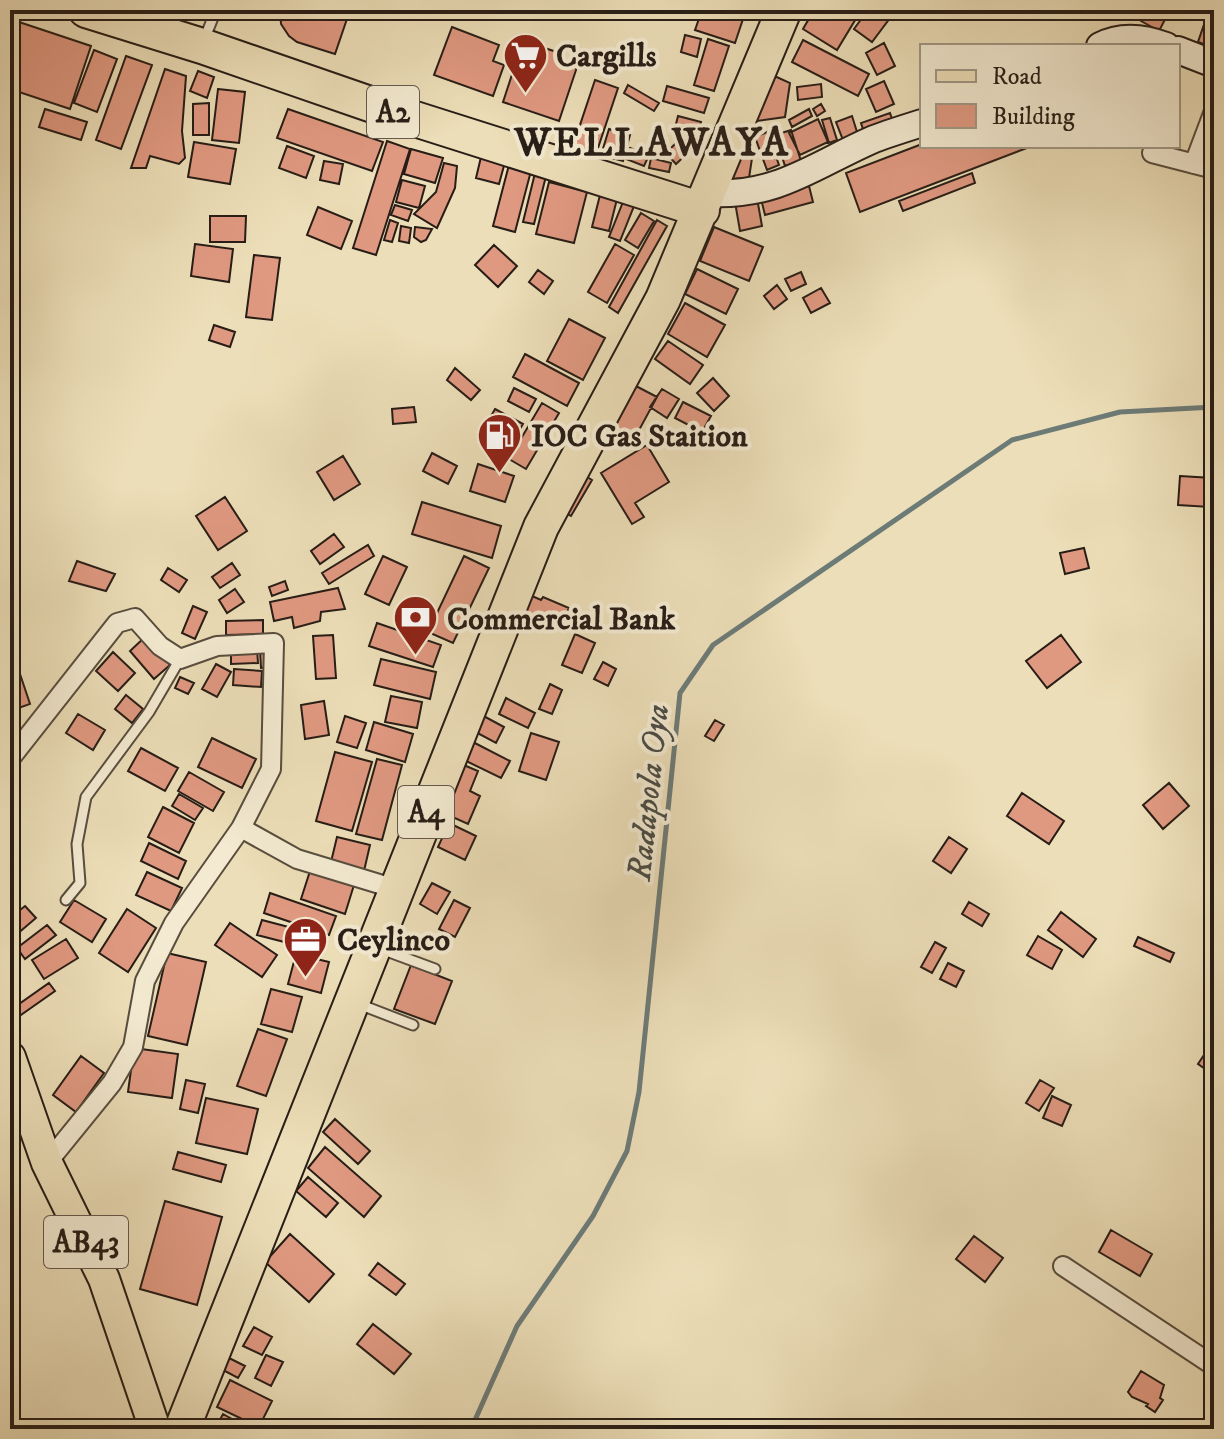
<svg xmlns="http://www.w3.org/2000/svg" width="1224" height="1439" font-family="'IM FELL DW Pica',serif">
<style>
.lines{fill:none;stroke-linecap:round;stroke-linejoin:round}
.stream{stroke:#6d7b77;stroke-width:5}
.building{fill:#e09981;stroke:#271d16;stroke-width:2}
.lane-casing{stroke:#584d3e;stroke-width:13}
.street-casing{stroke:#584d3e;stroke-width:22}
.secondary-casing{stroke:#271d16;stroke-width:30}
.primary-casing{stroke:#271d16;stroke-width:34}
.highway-casing{stroke:#271d16;stroke-width:38}
.lane{stroke:#f3ead1;stroke-width:9}
.street{stroke:#f3ead1;stroke-width:18}
.secondary{stroke:#f3ead1;stroke-width:26}
.primary{stroke:#ecdeb8;stroke-width:30}
.highway{stroke:#ecdeb8;stroke-width:34}
.labels{text-anchor:middle;stroke-width:8;stroke-linejoin:round;paint-order:stroke}
.shield{fill:#f3ead1;stroke:#645a4e;stroke-width:2}
.shield-label{font-size:30px;font-weight:bold;fill:#271d16}
.poi-label{font-size:32px;font-weight:bold;fill:#271d16;stroke:#f3ead1;text-anchor:start}
.water-label{font-size:34px;font-style:italic;fill:#4a4c46;stroke:#f3ead1}
.district-label{font-size:40px;font-weight:bold;letter-spacing:2px;fill:#271d16;stroke:#f3ead1}
</style>
<rect width="100%" height="100%" fill="#ecdeb8"/>
<filter id="stains"><feTurbulence type="fractalNoise" baseFrequency=".0025" numOctaves="4"/><feColorMatrix values="0 0 0 0 .2 0 0 0 0 .09 0 0 0 0 .02 0 0 0 .5 -.17"/></filter>
<radialGradient id="worn" r=".72"><stop offset=".6" stop-color="#630" stop-opacity="0"/><stop offset="1" stop-color="#630" stop-opacity=".3"/></radialGradient>
<g class="lines">
<path class="stream" d="M471 1429 517 1326 593 1216 627 1151 639 1092 680 693 713 645 1012 440 1120 412 1214 407"/>
</g>
<path class="building" d="M280 10H350L335 54 297 42 289 36 281 24Z
M702 10H746L735 43 695 30Z
M814 10H846L857 17 837 50 803 29Z
M868 10H896L872 42 854 29Z
M1148 10H1170L1159 31 1141 21Z
M1209 10H1214V33L1209 46 1198 42Z
M10 19 91 46 70 109 10 89Z
M452 27 499 45 493 61 504 65 493 96 434 75Z
M685 35 701 39 697 57 681 52Z
M708 39 729 46 714 91 694 85Z
M803 40 869 74 858 96 792 62Z
M523 41 563 54 561 62 577 67 559 121 503 102Z
M884 43 895 66 877 75 866 53Z
M94 50 117 59 97 112 74 103Z
M126 56 152 65 121 149 96 140Z
M165 69 186 76 182 131 185 158 179 164 150 156 146 168H131Z
M198 71 214 77 207 98 190 91Z
M770 74 790 83 785 117 750 122Z
M595 80 618 88 596 154 573 146Z
M884 81 894 104 876 112 866 89Z
M821 84 822 97 798 100 797 87Z
M628 85 659 103 654 111 624 93Z
M667 86 709 98 704 113 663 101Z
M218 89 245 92 239 143 212 140Z
M209 103V135H193V104Z
M821 104 825 111 817 116 813 109Z
M45 109 87 122 81 140 39 127Z
M288 109 383 142 372 171 277 138Z
M809 109 812 116 792 127 789 120Z
M890 113 894 124 865 135 861 123Z
M678 116 701 122 697 137 674 132Z
M852 116 858 135 843 140 836 122Z
M830 118 837 140 829 143 822 120Z
M818 119 828 142 800 155 789 133Z
M609 129 630 135 623 161 601 155Z
M791 130 801 161 785 166 775 135Z
M767 132 779 165 767 170 755 137Z
M681 138 692 149 676 164 666 153Z
M748 138 754 145 749 178 732 179Z
M387 141 410 149 376 255 353 248Z
M194 142 236 149 230 184 188 177Z
M922 144V146H1032L860 212 846 173Z
M287 146 314 156 306 178 279 168Z
M630 148 649 155 644 166 626 159Z
M411 149 443 158 435 183 404 174Z
M481 157 505 162 499 184 476 178Z
M651 158 671 163 669 172 649 168Z
M324 161 343 164 339 184 320 180Z
M510 161 532 167 515 232 493 226Z
M444 163 457 166 455 188 437 228 414 214 436 192Z
M536 169 547 172 534 224 523 222Z
M972 173 975 183 903 211 899 201Z
M402 180 425 186 419 208 396 202Z
M549 182 587 192 574 243 536 234Z
M809 186 813 202 765 215 761 199Z
M601 191 618 195 609 231 592 227Z
M757 198 762 226 740 231 735 202Z
M623 202 634 206 620 241 609 237Z
M395 205 412 210 408 221 391 215Z
M318 207 352 221 341 249 307 235Z
M641 213 654 221 638 248 625 240Z
M210 216H246L245 242H210Z
M390 220 398 223 392 242 384 240Z
M657 220 667 226 618 313 609 307Z
M401 226 411 228 409 243 399 241Z
M415 227 432 229 426 240 421 242 414 237Z
M714 227 763 247 749 281 700 261Z
M195 244 233 249 229 282 191 276Z
M615 244 634 255 607 303 588 292Z
M494 245 517 266 498 287 475 265Z
M254 255 280 258 272 320 246 317Z
M697 269 738 289 726 314 685 294Z
M538 270 553 281 544 294 529 282Z
M801 272 806 284 791 291 785 279Z
M777 285 787 299 774 309 764 296Z
M821 288 830 303 811 313 803 298Z
M685 303 725 325 707 357 668 334Z
M569 319 605 338 583 380 547 361Z
M214 325 235 332 230 347 209 340Z
M668 341 703 365 690 384 655 359Z
M525 354 579 383 567 406 513 377Z
M455 368 480 390 471 400 447 380Z
M713 378 729 396 714 411 697 393Z
M634 385 657 397 631 445 608 432Z
M514 388 536 399 529 412 508 401Z
M662 389 679 399 667 418 650 407Z
M683 402 711 416 702 432 675 418Z
M542 403 559 413 526 469 509 459Z
M414 407 416 422 393 424 392 409Z
M495 409 523 424 513 441 486 425Z
M491 437 506 446 498 457 484 448Z
M647 445 669 482 635 503 644 517 632 524 601 473Z
M432 453 457 466 448 484 423 471Z
M343 456 360 484 334 500 317 472Z
M478 464 514 476 505 502 470 491Z
M579 472 592 480 571 516 559 509Z
M1180 476 1212 478 1210 507 1178 505Z
M225 497 247 531 218 550 196 516Z
M422 502 501 526 492 558 412 534Z
M334 534 344 547 320 564 311 551Z
M368 545 374 556 329 584 322 573Z
M1084 548 1089 568 1065 574 1060 553Z
M383 556 407 567 389 605 365 594Z
M464 556 489 568 453 643 428 632Z
M77 561 115 574 106 591 69 581Z
M232 563 240 575 220 588 212 577Z
M168 568 187 580 179 592 161 580Z
M285 581 288 590 272 596 269 587Z
M338 588 345 609 321 612 320 621 294 628 292 617 274 621 270 602Z
M235 589 244 602 227 613 219 600Z
M532 596 541 600 543 597 569 608 560 627 553 624 550 629 523 617Z
M193 606 207 612 195 639 182 633Z
M263 620V634L226 635V621Z
M377 623 441 645 433 667 369 646Z
M575 634 595 643 582 673 562 665Z
M333 635 336 678 316 679 313 636Z
M1061 635 1081 662 1047 688 1026 661Z
M146 636 170 665 154 679 130 651Z
M257 649 258 663 231 664V650Z
M271 649 272 667 261 668 260 651Z
M113 652 135 673 118 691 96 671Z
M381 659 436 672 430 699 374 685Z
M603 662 616 669 608 686 594 679Z
M216 664 231 672 217 697 202 689Z
M234 669 262 671 261 687 233 685Z
M19 671 30 704 10 711V674Z
M180 677 194 683 188 694 175 688Z
M550 684 562 690 552 714 539 709Z
M126 695 143 709 132 723 115 709Z
M391 696 422 702 417 728 385 722Z
M506 698 535 713 528 728 499 714Z
M324 701 329 735 305 739 301 705Z
M478 713 504 727 496 743 470 729Z
M78 714 105 730 93 750 66 733Z
M345 716 366 723 357 748 337 742Z
M715 720 724 725 714 741 705 736Z
M374 722 413 734 405 762 366 750Z
M531 733 559 742 546 780 519 771Z
M212 738 256 759 242 788 198 767Z
M469 740 510 761 501 778 460 758Z
M141 748 178 768 165 791 128 771Z
M335 752 372 762 352 831 316 821Z
M377 759 402 765 382 840 356 834Z
M459 763 478 771 470 791 480 796 468 824 439 811Z
M189 772 224 792 213 811 178 791Z
M1169 783 1189 806 1163 829 1143 805Z
M1022 793 1064 821 1049 844 1007 816Z
M179 794 203 808 195 820 172 806Z
M163 807 194 823 179 853 148 837Z
M449 823 476 836 465 860 438 847Z
M337 837 370 845 364 871 331 862Z
M949 837 967 849 951 873 933 861Z
M149 843 186 861 178 879 141 861Z
M310 871 354 885 345 914 301 899Z
M147 872 182 888 171 911 136 895Z
M432 883 450 892 437 914 420 904Z
M270 893 336 916 329 935 264 913Z
M74 900 106 919 92 942 60 922Z
M454 900 470 908 455 937 439 929Z
M969 902 989 914 982 926 962 914Z
M25 906 36 918 10 940V918Z
M127 909 156 928 128 972 99 953Z
M1061 912 1096 939 1083 957 1048 930Z
M262 920 300 930 296 945 257 935Z
M230 923 277 955 262 977 215 945Z
M47 925 56 935 25 959 17 948Z
M1038 936 1062 950 1052 969 1027 955Z
M1138 937 1174 953 1170 962 1134 946Z
M66 939 78 958 44 979 32 960Z
M935 942 946 948 932 973 921 967Z
M167 953 206 962 187 1045 148 1036Z
M296 954 329 962 321 993 288 984Z
M948 963 964 971 956 987 940 979Z
M411 965 452 981 435 1024 394 1009Z
M49 983 55 991 18 1017 12 1009Z
M271 989 302 997 292 1032 261 1024Z
M258 1029 287 1039 266 1096 237 1086Z
M1210 1046 1214 1048V1075L1198 1064Z
M134 1048 178 1054 172 1098 128 1092Z
M81 1056 104 1073 76 1112 53 1095Z
M186 1080 205 1084 198 1113 180 1109Z
M1040 1080 1054 1088 1039 1111 1026 1103Z
M1052 1096 1071 1105 1062 1126 1043 1118Z
M206 1098 258 1109 247 1154 196 1143Z
M335 1119 370 1151 358 1164 323 1132Z
M325 1147 381 1196 364 1217 308 1168Z
M178 1152 226 1165 221 1182 173 1169Z
M308 1177 338 1203 326 1217 296 1191Z
M165 1201 222 1217 197 1305 140 1289Z
M1214 1220V1238L1207 1234Z
M1111 1230 1152 1254 1140 1276 1099 1252Z
M290 1234 334 1274 309 1302 265 1262Z
M974 1236 1003 1258 985 1282 956 1259Z
M378 1263 405 1284 396 1295 369 1275Z
M373 1324 411 1354 394 1374 357 1344Z
M254 1327 272 1337 262 1355 243 1346Z
M266 1355 283 1362 271 1386 255 1378Z
M229 1358 245 1366 238 1378 223 1370Z
M1141 1371 1164 1385 1160 1398 1163 1400 1155 1412 1146 1406 1148 1404 1132 1397 1128 1392Z
M230 1380 272 1401 259 1427 217 1407Z
M223 1414 250 1429H215Z"/>
<g class="lines">
<defs>
<path id="lane" d="M204 40 216 10
M66 900 80 883 77 844 86 797 149 712 180 659
M381 949 435 969
M356 1003 413 1025"/>
<path id="street" d="M1152 153 1214 169
M1194 164 1214 111
M10 759 117 623 135 618 160 646 180 659 217 646 274 643 271 769 241 828 174 923 145 981 133 1047 112 1083 47 1163
M241 828 297 859 396 889
M1063 1266 1214 1366"/>
<path id="secondary" d="M1100 46C1121 35 1145 38 1166 46
M1178 50 1214 64
M709 193C778 197 814 165 874 139 890 133 906 128 922 123"/>
<path id="primary" d="M10 1057 47 1163 104 1279 155 1429"/>
<path id="highway" d="M86 10 202 46 393 112 702 210
M182 1429 541 527 663 299 784 10"/>
</defs>
<use href="#lane" class="lane-casing"/>
<use href="#street" class="street-casing"/>
<use href="#secondary" class="secondary-casing"/>
<use href="#primary" class="primary-casing"/>
<use href="#highway" class="highway-casing"/>
<use href="#lane" class="lane"/>
<use href="#street" class="street"/>
<use href="#secondary" class="secondary"/>
<use href="#primary" class="primary"/>
<use href="#highway" class="highway"/>
</g>
<defs>
<symbol id="supermarket-pin" viewBox="-11 -11 22 30"><path d="M0 17L-7.5 6A9.5 9.5 0 1 1 7.5 6Z" fill="#8f2418" stroke="#f3ead1"/><path d="M-6-5.5h2.5l.6 2H6L4.5 2H-2.5L-4.4-4H-6ZM-1.5 3.2a1.3 1.3 0 1 0 .1 0ZM3 3.2a1.3 1.3 0 1 0 .1 0Z" fill="#fff"/></symbol>
<symbol id="fuel-pin" viewBox="-11 -11 22 30"><path d="M0 17L-7.5 6A9.5 9.5 0 1 1 7.5 6Z" fill="#8f2418" stroke="#f3ead1"/><path d="M-5.5-6h7V0h2V4h1.3V-2.5L3-4.5l.8-.8L6-3V5H2.5V1h-1V6h-7ZM-4.2-4.7v3.2H.2V-4.7Z" fill="#fff"/></symbol>
<symbol id="bank-pin" viewBox="-11 -11 22 30"><path d="M0 17L-7.5 6A9.5 9.5 0 1 1 7.5 6Z" fill="#8f2418" stroke="#f3ead1"/><path d="M-6-4H6V4H-6ZM0-2.3a2.3 2.3 0 1 0 0 4.6a2.3 2.3 0 1 0 0-4.6Z" fill="#fff"/></symbol>
<symbol id="office-pin" viewBox="-11 -11 22 30"><path d="M0 17L-7.5 6A9.5 9.5 0 1 1 7.5 6Z" fill="#8f2418" stroke="#f3ead1"/><path d="M-6-3h4V-5.5h4V-3h4V5H-6ZM-1-4.5V-3h2v-1.5ZM-6 0V1H6V0Z" fill="#fff"/></symbol>
</defs>
<g fill-rule="evenodd">
<use href="#supermarket-pin" x="500" y="30" width="51" height="69"/>
<use href="#fuel-pin" x="474" y="410" width="51" height="69"/>
<use href="#bank-pin" x="390" y="592" width="51" height="69"/>
<use href="#office-pin" x="280" y="914" width="51" height="69"/>
</g>
<g class="labels">
<g class="shield">
<rect x="367" y="86" width="52" height="52" rx="6"/>
<rect x="398" y="786" width="56" height="52" rx="6"/>
<rect x="44" y="1216" width="84" height="52" rx="6"/>
</g>
<g class="shield-label">
<text x="393" y="122">A2</text>
<text x="426" y="822">A4</text>
<text x="86" y="1252">AB43</text>
</g>
<g class="poi-label">
<text x="556" y="66">Cargills</text>
<text x="531" y="446">IOC Gas Staition</text>
<text x="447" y="629">Commercial Bank</text>
<text x="337" y="950">Ceylinco</text>
</g>
<g class="water-label">
<text transform="translate(647 792) rotate(-84)" y="12">Radapola Oya</text>
</g>
<g class="district-label">
<text x="652" y="155">WELLAWAYA</text>
</g>
</g>
<rect width="1224" height="1439" fill="none" stroke="#ecdeb8" stroke-width="40"/>
<rect x="12" y="12" width="1200" height="1415" fill="none" stroke="#271d16" stroke-width="4"/>
<rect x="20" y="20" width="1184" height="1399" fill="none" stroke="#271d16" stroke-width="2"/>
<rect x="920" y="44" width="260" height="104" fill="#f3ead1" stroke="#a19886" stroke-width="2"/>
<rect x="936" y="70" width="40" height="12" fill="#ecdeb8" stroke="#a19886" stroke-width="2"/>
<text x="992" y="84" font-size="24" fill="#271d16">Road</text>
<rect x="936" y="104" width="40" height="24" fill="#e09981" stroke="#a19886" stroke-width="2"/>
<text x="992" y="124" font-size="24" fill="#271d16">Building</text>
<rect width="100%" height="100%" filter="url(#stains)"/>
<rect width="100%" height="100%" fill="url(#worn)"/>
</svg>
